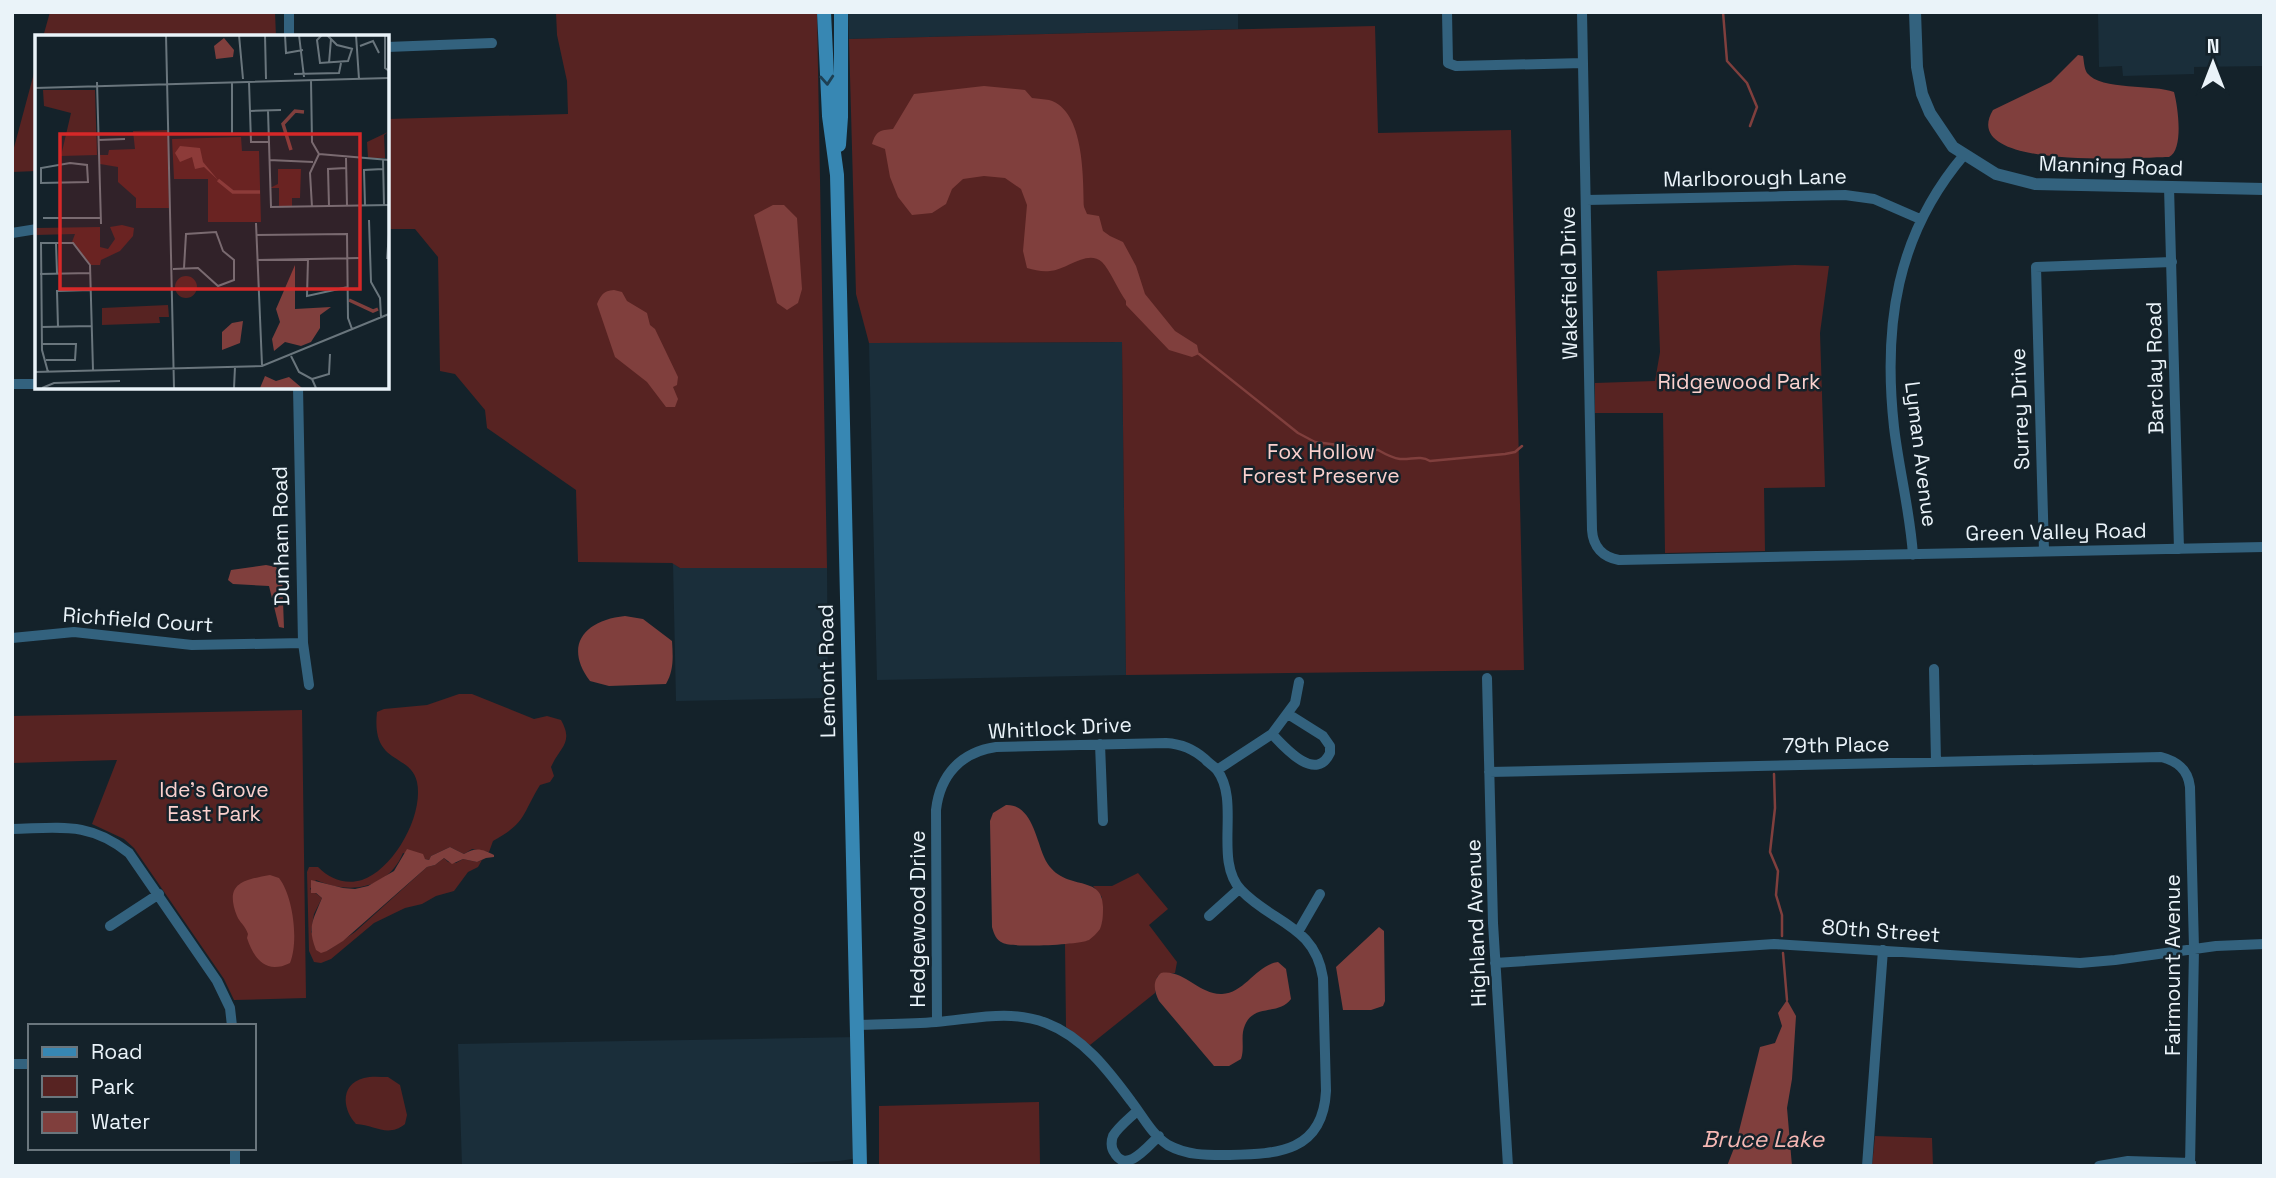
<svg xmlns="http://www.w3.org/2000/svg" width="2276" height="1178" font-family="'Space Grotesk',sans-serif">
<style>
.built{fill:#1a2e3a}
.green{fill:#572322}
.water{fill:#803f3d}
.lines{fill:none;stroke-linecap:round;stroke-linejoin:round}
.stream{stroke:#803f3d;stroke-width:2.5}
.minor{stroke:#33627e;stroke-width:10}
.tertiary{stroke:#33627e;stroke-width:12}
.secondary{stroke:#3787b3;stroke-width:14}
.oneway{stroke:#1e4053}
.labels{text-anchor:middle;stroke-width:5;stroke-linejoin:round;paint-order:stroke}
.street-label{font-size:21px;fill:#eaf3f9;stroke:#14222a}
.park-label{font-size:21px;fill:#fbd1ce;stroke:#14222a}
.water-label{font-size:23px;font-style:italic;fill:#f6b8b4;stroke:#14222a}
.inset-river{fill:none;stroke:#803f3d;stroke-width:3.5}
.inset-road{fill:none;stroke:#6a767d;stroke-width:2}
.view{fill:#d62828;fill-opacity:0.15;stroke:#d62828;stroke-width:3.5}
.inset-edge{fill:none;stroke:#eaf3f9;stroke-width:3.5}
</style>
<rect width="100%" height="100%" fill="#14222a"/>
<path class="built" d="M848 12H1238V29L849 39Z
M2098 12H2264V66L2194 67V74L2123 76 2122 66 2099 67Z
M1122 342 1126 675 877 680 869 343Z
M673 563 680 568H827L828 698 676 701Z
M857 1037 859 1158 839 1161 727 1166H462L458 1044Z"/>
<path class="green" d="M50 12H275L276 37H43Z
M556 12H817L827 568H680L672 563 578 562 576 490 487 428 485 410 455 374 440 371 438 257 415 229H387V119L568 114 567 81 557 35Z
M1375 26 1378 133 1511 130 1524 670 1126 675 1122 342 869 343 856 294 849 39Z
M37 62V171L12 172V155Z
M1795 265 1829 266 1820 333 1825 487 1764 488 1765 551 1665 553 1663 413H1595V383L1655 381 1660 352 1657 271Z
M459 694H472L534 719 547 716 561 720C574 743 560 747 551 767L554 776 550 782 540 785C521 816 527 822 493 841L489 852 472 849 464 854 450 847 431 856 429 860 403 853C388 889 350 895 316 880L310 889 322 898 314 914 311 932 327 951 355 932 427 867 435 865 444 858 448 862 456 863 463 859 477 862 482 860 478 867 468 872 454 891 436 896 422 904 405 908 374 923 331 959 321 963 314 962 309 951 307 872 309 867H318C330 879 345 885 362 880 394 869 424 815 417 782 410 752 371 766 377 712L384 709 427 705Z
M302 710 306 998 234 1000 224 979 134 848 124 839 92 824 117 760 12 763V716Z
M1138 873 1168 909 1149 925 1177 962 1175 973H1162L1157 977 1155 993 1090 1045 1066 1027 1065 944 1088 940 1102 922V897L1093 886H1112Z
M388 1077 400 1085 407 1115 405 1124C388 1138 375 1125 356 1124 342 1109 340 1084 364 1078 371 1076 380 1077 388 1077Z
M1039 1102 1040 1166H879V1106Z
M1875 1136 1932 1138 1933 1166H1872Z"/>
<path class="water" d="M2078 55 2083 56C2084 61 2084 68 2087 73 2101 91 2154 84 2174 92 2178 107 2184 150 2169 157 2144 157 1956 172 1993 110L2051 82Z
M984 86 1025 90 1032 98C1038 99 1044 99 1049 100 1085 110 1083 179 1084 207L1087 214 1099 216 1103 231 1110 236 1123 242 1136 266 1145 294 1175 331 1197 345 1199 354 1192 357 1169 350 1126 305V301C1118 290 1110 270 1102 262 1087 249 1067 270 1050 271 1042 272 1035 270 1027 268L1023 251 1027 205 1021 189 1005 178 984 176 963 179 952 189 946 204 932 213 912 215 898 197 890 177 885 149 872 144C876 131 880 130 893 129L914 94Z
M773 205H784L797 218 802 289 798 303 787 310 777 303 754 215Z
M614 290 622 292 627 301 647 313 650 325 655 329 678 377 677 385 673 387 678 399 675 407H666L647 382 615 357 597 304C601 295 603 291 614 290Z
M266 565 276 567 282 574 284 628 279 627 269 586 233 584 228 580 231 570Z
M625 616 643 619 672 641C673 657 674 670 666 684L609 686 590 681C563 645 585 620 625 616Z
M1006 805C1031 804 1036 838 1044 857 1061 895 1103 871 1103 907 1103 914 1103 922 1100 929 1097 933 1093 937 1089 940 1078 945 1014 948 1003 943 996 940 994 934 992 927L990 821 993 813Z
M450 847 464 854C476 847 482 849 494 855V857L486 858 477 862 463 859 452 864 444 858 435 865 427 867 343 941 327 951 321 953 316 950C307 927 313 920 322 898L316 893H311V880L343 888 355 889 368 886 394 871 407 849 423 854 425 859 429 860 431 856Z
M270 875 279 878C293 896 299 941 290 963 266 975 254 959 247 938L248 934C245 925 240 923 237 916 224 883 243 880 270 875Z
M1379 927 1384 931 1385 1001 1383 1006 1371 1010H1343L1336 967Z
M1278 962 1286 969 1291 999C1279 1016 1254 1003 1245 1025 1240 1036 1245 1048 1241 1059L1229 1066H1214L1159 1001C1154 991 1152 981 1161 973 1184 969 1199 995 1222 994 1245 993 1256 965 1278 962Z
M1787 1000 1796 1016 1792 1079 1787 1108 1792 1166H1727L1736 1143 1760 1047 1775 1043 1782 1026 1778 1013Z"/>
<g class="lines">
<path class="stream" d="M1723 12 1727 61 1747 83 1757 107 1750 126
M1199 354 1298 433 1315 442 1378 450C1385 454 1392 458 1400 459 1411 460 1420 455 1430 461L1505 454 1515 452 1522 446
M1774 774 1775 808 1770 852 1778 871 1776 895 1782 915V936
M1783 953 1787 1000"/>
<path class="minor" d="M289 12V37
M1447 12 1448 63 1456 66 1583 63
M1582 12 1592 530C1593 547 1603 557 1619 560L2264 547
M387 47 492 43
M2169 187 2179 549
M1586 200 1845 195 1874 199 1920 219
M12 233 37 229
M12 384H37
M298 387 303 643 309 685
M2044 551 2036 267 2172 262
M1913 555C1910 511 1899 470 1894 427 1883 326 1896 235 1964 155
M12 638 74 632 192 645 303 643
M1934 669 1936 762
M1487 678 1493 923 1508 1166
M1272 734C1285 748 1316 783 1330 753V746L1323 736 1288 714
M1100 744 1103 821
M1217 770 1272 734 1295 703 1299 682
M1489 772 2161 757C2177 761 2188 769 2190 787L2194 949 2190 1166
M12 829C60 828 89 821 129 853L217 981 230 1008 232 1026
M1209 916 1239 889
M110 926 159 894
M1298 932 1320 894
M1495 963 1774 944 2080 963 2115 960 2216 946 2264 944
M856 1025C883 1024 910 1024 936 1022 974 1019 1009 1009 1046 1023 1083 1037 1108 1070 1131 1101 1142 1115 1152 1135 1168 1145 1188 1156 1209 1155 1230 1155 1278 1154 1323 1152 1326 1091L1323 978C1315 925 1272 923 1241 890 1213 860 1241 802 1217 770 1214 766 1208 763 1205 759 1193 749 1182 744 1166 743L996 747C961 752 940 775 936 810L937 1022
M12 1064H30
M1137 1111C1130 1118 1118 1127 1113 1136 1111 1141 1111 1148 1114 1152 1126 1175 1148 1146 1159 1136
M235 1148V1166
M1867 1166 1883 950
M2099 1166 2128 1161 2191 1163"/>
<path class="tertiary" d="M1915 12 1917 67 1922 94 1930 113 1953 147 1996 174 2035 184 2264 189"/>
<path class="secondary" d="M824 12 829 116 837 175 840 292 860 1166
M839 145 841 117V12"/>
</g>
<defs><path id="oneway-chevron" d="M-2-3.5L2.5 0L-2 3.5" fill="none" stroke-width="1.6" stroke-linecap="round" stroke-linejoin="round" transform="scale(1.75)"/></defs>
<use class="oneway" href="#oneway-chevron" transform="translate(827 80) rotate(86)"/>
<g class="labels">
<g class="street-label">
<text transform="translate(2111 166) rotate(2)" y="7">Manning Road</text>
<text transform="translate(1755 178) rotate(-1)" y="7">Marlborough Lane</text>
<text transform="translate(1569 283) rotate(-91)" y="7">Wakefield Drive</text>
<text transform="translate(2155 368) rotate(-91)" y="7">Barclay Road</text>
<text transform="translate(2020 409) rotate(-92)" y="7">Surrey Drive</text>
<text transform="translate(1921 454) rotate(83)" y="7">Lyman Avenue</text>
<text transform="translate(2056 532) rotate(-1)" y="7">Green Valley Road</text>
<text transform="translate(281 536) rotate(-91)" y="7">Dunham Road</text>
<text transform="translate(138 620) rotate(4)" y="7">Richfield Court</text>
<text transform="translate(827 671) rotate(-91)" y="7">Lemont Road</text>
<text transform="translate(1060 728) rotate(-3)" y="7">Whitlock Drive</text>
<text transform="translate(1836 745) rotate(-1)" y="7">79th Place</text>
<text transform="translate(918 919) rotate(-90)" y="7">Hedgewood Drive</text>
<text transform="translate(1476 923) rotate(-92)" y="7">Highland Avenue</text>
<text transform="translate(1881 931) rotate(4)" y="7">80th Street</text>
<text transform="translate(2173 965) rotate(-90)" y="7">Fairmount Avenue</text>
</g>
<g class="park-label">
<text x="1739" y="389">Ridgewood Park</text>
<text x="1321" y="459">Fox Hollow<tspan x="1321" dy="24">Forest Preserve</tspan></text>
<text x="214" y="797">Ide's Grove<tspan x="214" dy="24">East Park</tspan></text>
</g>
<g class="water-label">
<text x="1763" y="1147">Bruce Lake</text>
</g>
</g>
<g transform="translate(35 35)">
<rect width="354" height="354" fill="#14222a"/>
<path d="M8 55H60L62 120 26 121 36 78 9 71ZM133 95 134 173H101V163L83 147V132L65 129V120H73L74 115 100 114 98 96ZM353 97 349 100 350 123H333L332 107ZM206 102 207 116H224L226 187H173V144H139L137 104ZM243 134H266L265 163H257V171H244V153H235L243 149ZM87 190 99 193 98 201 85 216 66 225 65 230H56L37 207 40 199 0 200V193L65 192V212L73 214 80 204 75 192ZM140 252a11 11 0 1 1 22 0a11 11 0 1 1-22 0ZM133 270 134 282H124L125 288 67 290V273Z" fill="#572322"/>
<path d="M189 3 199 15 198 22 181 24 179 11ZM145 111 165 113 168 127 183 145 169 132 160 134 157 122 145 127 140 118ZM260 230V274L296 272 285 280V293L276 307 266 311 250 307 239 316 237 304 245 287 241 274ZM208 286 205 308 187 315V297L197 288ZM230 341 241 346 254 342 267 353H225Z" fill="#803f3d"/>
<path class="inset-river" d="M256 115 248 89 260 76 269 77M183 145 198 157H225M314 265 338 276 343 274"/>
<path class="inset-road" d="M131 0 139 353M204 0 208 44M230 0 231 44M250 0 251 18 268 15M264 0 269 42M287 0 282 5 285 28 313 26 317 14M292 0 302 10 318 14M321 0 324 44M350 0V33L354 36M325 11 338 6 344 18M294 28 296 4M259 39 304 38 306 28M276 45 277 107 284 119M62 47 66 189M214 47 216 107H234M197 48V99M0 53 354 43M215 76 246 75M233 76 236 172 354 170M63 105 90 104M284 119 354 125M311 123 312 171M348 124 349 170M234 125 278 127M35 128 52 130 53 147 6 148V133ZM330 170 329 135 348 134M294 171 293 134 311 133M277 172 275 138 284 119M8 183H65M334 185 336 247 345 263 346 282M221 188 227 330M221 200 312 199 313 283 317 294M21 208 22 238M273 224 272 261 313 252M352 224 354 199M222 225 325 223M138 234 163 233 183 251 199 245V225L188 216 181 197 151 199 149 233M5 239 56 238M6 292 57 291M23 292 22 256 56 255M6 309H41L40 325H11M256 321 264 337 277 344 281 353M0 337 227 331 354 279M13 337 7 315 6 208H38L55 230 58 335M277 344 294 339 295 319M7 353 19 348 85 346M199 353 200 332"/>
<path class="view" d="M25 99H325V254H25Z"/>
<rect width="354" height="354" class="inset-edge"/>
</g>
<rect width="2276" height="1178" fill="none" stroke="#eaf3f9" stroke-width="28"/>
<rect x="28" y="1024" width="228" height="126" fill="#14222a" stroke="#6a767d" stroke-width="2"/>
<rect x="42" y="1047" width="35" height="10" fill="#3787b3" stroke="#6a767d" stroke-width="2"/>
<text x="91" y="1059" font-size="21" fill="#eaf3f9">Road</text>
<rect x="42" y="1076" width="35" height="21" fill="#572322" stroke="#6a767d" stroke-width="2"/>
<text x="91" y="1094" font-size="21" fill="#eaf3f9">Park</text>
<rect x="42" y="1112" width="35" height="21" fill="#803f3d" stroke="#6a767d" stroke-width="2"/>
<text x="91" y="1129" font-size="21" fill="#eaf3f9">Water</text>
<g transform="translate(2213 63)" stroke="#14222a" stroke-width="5" paint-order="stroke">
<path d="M0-5L12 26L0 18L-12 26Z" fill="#eaf3f9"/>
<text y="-10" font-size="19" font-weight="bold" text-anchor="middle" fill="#eaf3f9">N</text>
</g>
</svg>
